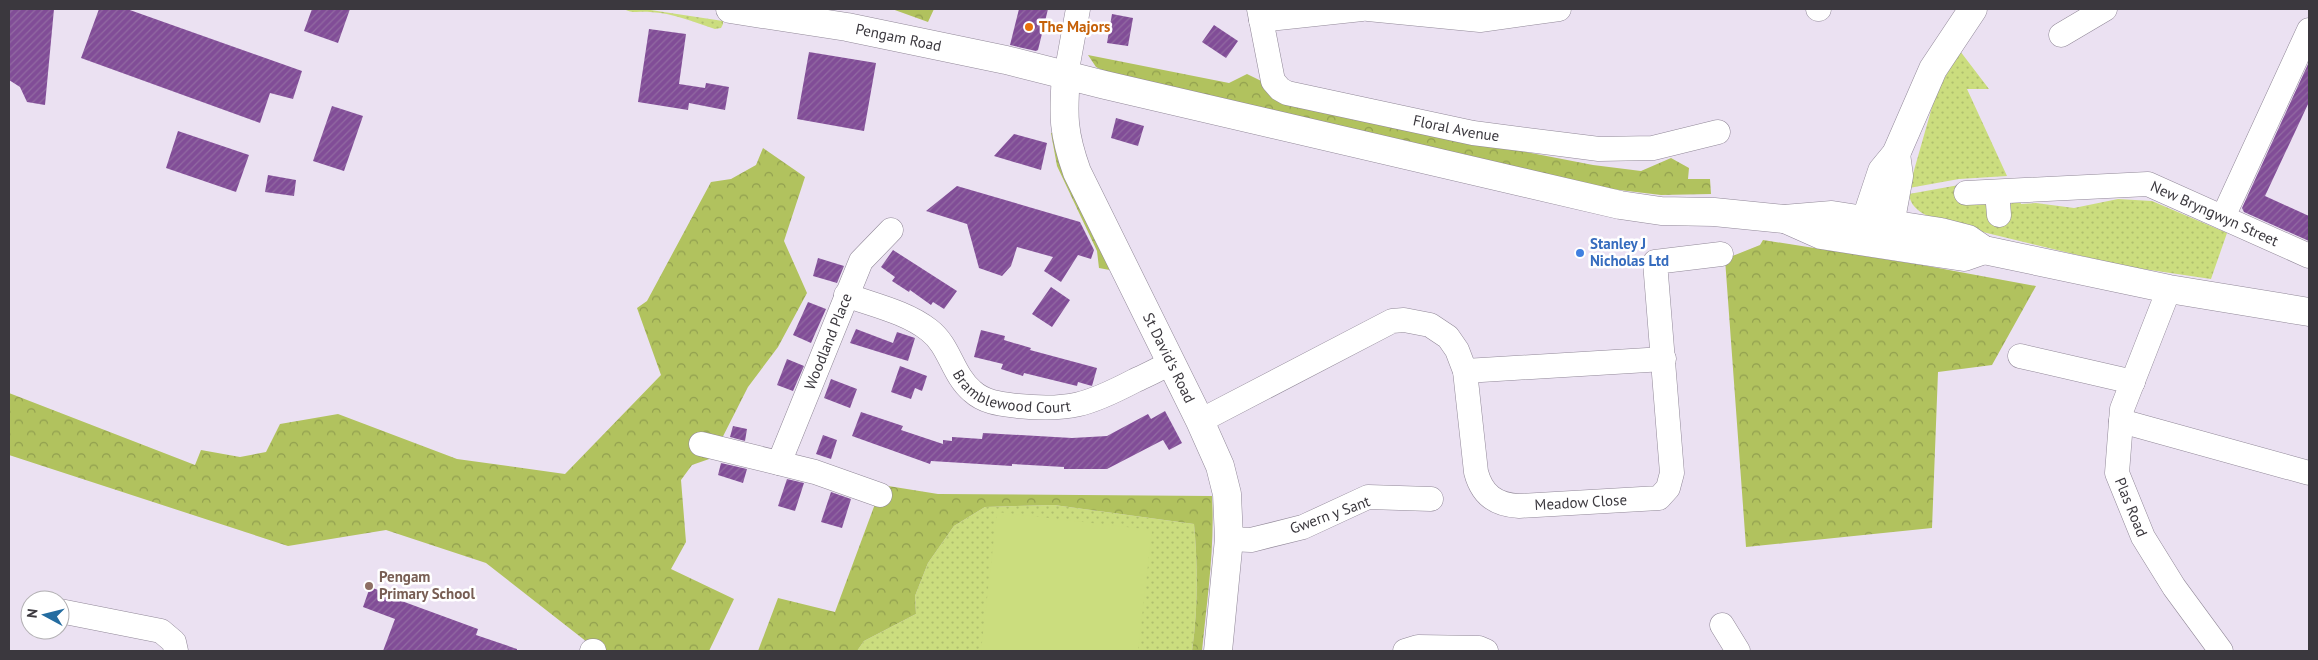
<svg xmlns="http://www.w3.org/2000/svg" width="2318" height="660" font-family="'PT Sans',sans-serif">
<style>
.grass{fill:url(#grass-dots)}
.forest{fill:url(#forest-crowns)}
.garden{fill:#cbdd7e}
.building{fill:url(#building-hatch)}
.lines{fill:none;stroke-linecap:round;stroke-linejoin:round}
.minor-casing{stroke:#918898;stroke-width:25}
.major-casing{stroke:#918898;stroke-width:29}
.minor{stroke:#fff;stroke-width:24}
.major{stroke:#fff;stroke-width:28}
.food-dot{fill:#e8710a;stroke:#fff;stroke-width:2}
.shop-dot{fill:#3f7fe0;stroke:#fff;stroke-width:2}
.education-dot{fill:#8d6e63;stroke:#fff;stroke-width:2}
.labels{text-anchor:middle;stroke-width:5;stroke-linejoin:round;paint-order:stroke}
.food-label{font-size:15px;font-weight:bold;fill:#c56008;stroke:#fff;text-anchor:start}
.street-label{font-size:15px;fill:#3b383e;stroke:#fff}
.shop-label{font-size:15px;font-weight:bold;fill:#366cbe;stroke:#fff;text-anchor:start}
.education-label{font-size:15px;font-weight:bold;fill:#785e54;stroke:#fff;text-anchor:start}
</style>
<defs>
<pattern id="grass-dots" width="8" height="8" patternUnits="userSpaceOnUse" patternTransform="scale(1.25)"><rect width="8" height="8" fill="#cbdd7e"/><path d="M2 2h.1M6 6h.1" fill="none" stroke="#afbe6e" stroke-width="1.8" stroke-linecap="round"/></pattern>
<pattern id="forest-crowns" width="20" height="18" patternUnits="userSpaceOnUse" patternTransform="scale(1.25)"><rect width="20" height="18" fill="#b1c25e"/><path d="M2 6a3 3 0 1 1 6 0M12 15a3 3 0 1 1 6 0" fill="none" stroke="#919f4f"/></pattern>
<pattern id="building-hatch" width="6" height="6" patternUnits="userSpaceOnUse" patternTransform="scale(1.25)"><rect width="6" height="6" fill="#814d97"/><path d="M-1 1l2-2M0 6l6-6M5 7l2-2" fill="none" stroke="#926aa2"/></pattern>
</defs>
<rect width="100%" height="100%" fill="#ebe1f2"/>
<path class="grass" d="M624 9H644L723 21V24L721 28 715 29C693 22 673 13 650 12 640 11 632 14 624 9Z
M1960 51 1989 89H1967L2007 176 1959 179 1909 188 1936 93Z
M1959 185 1978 202 2006 211C2009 205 2013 200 2020 200L2021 204 2036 203 2074 208 2118 199 2152 201 2227 233 2211 279 2123 266 1954 225C1938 219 1911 215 1909 194Z
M1054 505 1194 524C1198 567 1198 609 1192 651H857L864 641 916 614 915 596 928 563 954 526 985 507Z"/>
<path class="forest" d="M892 9H934L928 22Z
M1088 55 1229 83 1247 74 1324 112 1531 153 1593 165 1641 171 1671 158 1689 168 1688 179H1710L1711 194 1661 195 1611 189 1262 111 1102 70 1096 67Z
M1055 132 1115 271 1099 268 1097 251 1057 166 1051 133Z
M763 148 805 177 784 241 807 293 778 347 748 387 712 458 692 465 681 480 686 542 671 569 734 599 709 651H607L587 642 486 563 386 530 288 546 9 455V393L195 465 201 450 240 457 266 452 280 424 338 414 457 459 565 474 661 375 637 308 647 301 711 182 731 179 756 165Z
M1763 240 1922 265 2036 286 1992 365 1938 372 1932 528 1746 547 1725 259 1760 245Z
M882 485 938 494 1212 496C1215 548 1207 600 1202 651H1192C1198 609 1198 567 1194 524L1054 505 985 507 954 526 928 563 915 596 916 614 864 641 857 651H758L778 598 835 612Z"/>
<path class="garden" d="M997 512 1152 530 1138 651H981Z"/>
<path class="building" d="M9 9H54L45 105 27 102 20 87 9 80Z
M99 9H127L302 71 293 99 270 93 260 123 81 58Z
M312 9H350L338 43 304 31Z
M1019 9H1048L1038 50 1036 51 1010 45Z
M1112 14 1133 18 1128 46 1107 43Z
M1214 25 1238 41 1226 58 1202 42Z
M649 29 686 34 679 84 705 88 706 83 729 87 725 110 689 103 688 110 638 102Z
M809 52 876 63 864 131 797 119Z
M2309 62V102L2265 196 2309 216V241L2244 212 2242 208Z
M332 106 363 116 344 171 313 161Z
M1116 118 1144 126 1138 146 1111 138Z
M178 131 249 155 236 192 166 168Z
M1014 134 1047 143 1041 170 994 156Z
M268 175 296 180 294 196 265 192Z
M957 186 1080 222 1094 250 1091 259 1078 255 1061 282 1044 271 1053 257 1017 247 1011 266 1002 276 979 268 967 224 926 211Z
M893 250 957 291 944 309 933 302 931 305 910 290 909 292 892 281 895 277 881 267Z
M818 258 844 266 837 283 813 276Z
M1051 287 1070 300 1052 327 1032 314Z
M808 302 826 309 811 343 793 335Z
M856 329 893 343 897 332 915 338 908 361 850 343Z
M981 330 1005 336 1004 340 1031 348 1030 350 1097 368 1092 386 1078 382 1077 386 1024 373 1023 376 1001 369 1003 364 974 357Z
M787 359 804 366 793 391 777 385Z
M900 366 927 376 922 391 915 388 911 399 891 392Z
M831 379 857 389 850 408 824 398Z
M1165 411 1182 443 1169 450 1163 440 1107 469H1064V467L1012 464V466L931 461 930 464 852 436 861 412 903 426 901 430 943 444V440L952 441V437L982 439 983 433 1072 438 1107 436 1148 414 1151 419Z
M733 426 747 429 745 441 730 437Z
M823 435 837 440 831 459 816 454Z
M721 463 747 469 743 483 718 475Z
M787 479 804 483 795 511 778 506Z
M831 492 851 499 842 528 821 522Z
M370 587 389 594 388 596 478 629 476 635 517 649V651H383L395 619 363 607Z"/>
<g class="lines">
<defs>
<g id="minor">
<path id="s1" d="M1259 9 1273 81 1280 89 1287 93 1473 133 1599 149 1653 148 1718 132"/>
<path d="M1368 9 1480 20 1559 9"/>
<path d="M1818 9H1819"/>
<path d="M1261 20 1362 9"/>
<path d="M2061 35 2105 9"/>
<path d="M1066 75 1078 9"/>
<path d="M1997 192 1999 215"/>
<path id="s2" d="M1966 193 2148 184 2309 256"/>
<path d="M2223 217 2309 30"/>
<path id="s3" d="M2169 289 2122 409 2117 473 2143 537 2174 587 2221 651"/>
<path id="s4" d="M846 295C873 305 906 312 929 330 950 346 952 374 972 391 985 403 1001 404 1018 406 1069 411 1088 405 1134 381 1146 375 1159 370 1171 362"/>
<path d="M2020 356 2133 382"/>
<path d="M1465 371 1664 359"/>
<path id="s5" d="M1200 421 1392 321 1404 320 1430 325 1448 337 1457 350 1465 371 1476 472C1482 495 1496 505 1519 506L1659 498 1668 488 1672 473 1655 262 1721 254"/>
<path d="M2121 421 2309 473"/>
<path d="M701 444 815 472 880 495"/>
<path id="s6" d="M779 463 861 261 891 230"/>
<path d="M1229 539 1251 540 1303 527 1368 497 1431 499"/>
<path d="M60 611 161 631 174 642 176 651"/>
<path d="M1722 625 1738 651"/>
<path d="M592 651H594"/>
<path d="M1405 651 1418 647 1479 648 1486 651"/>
</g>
<g id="major">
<path id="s7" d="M730 9 847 27 1006 60 1105 85 1620 205 1661 211 1714 212 1784 219 1832 215 1941 232 1968 239 1984 250 2169 289 2309 312"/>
<path id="s8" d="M1066 75C1063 116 1063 133 1077 172L1200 421 1220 466 1227 494 1229 539 1218 651"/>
<path d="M1785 219 1821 235 1937 253 1964 257 1984 250"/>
<path d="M1863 241 1866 219 1882 171 1896 154 1933 69 1973 9"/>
<path d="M1887 241 1899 176 1896 154"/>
</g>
</defs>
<use href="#minor" class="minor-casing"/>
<use href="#major" class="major-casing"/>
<use href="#minor" class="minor"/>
<use href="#major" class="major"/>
</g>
<circle class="food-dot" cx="1029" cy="27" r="5"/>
<circle class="shop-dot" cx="1580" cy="253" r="5"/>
<circle class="education-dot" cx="369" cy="586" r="5"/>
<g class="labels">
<g class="food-label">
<text x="1039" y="32">The Majors</text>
</g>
<g class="street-label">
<text dy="5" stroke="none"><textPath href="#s7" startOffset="171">Pengam Road</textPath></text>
<text dy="5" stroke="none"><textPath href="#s1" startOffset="265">Floral Avenue</textPath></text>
<text dy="5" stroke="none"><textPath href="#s2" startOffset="255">New Bryngwyn Street</textPath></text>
<text dy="5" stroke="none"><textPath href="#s6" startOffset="131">Woodland Place</textPath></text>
<text dy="5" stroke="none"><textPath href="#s8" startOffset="306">St David's Road</textPath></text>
<text dy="5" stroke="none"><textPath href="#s4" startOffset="204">Bramblewood Court</textPath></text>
<text dy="5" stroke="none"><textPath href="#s5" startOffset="538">Meadow Close</textPath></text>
<text dy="5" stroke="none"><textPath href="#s3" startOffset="230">Plas Road</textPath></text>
<text transform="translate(1330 515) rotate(-20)" y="5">Gwern y Sant</text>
</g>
<g class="shop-label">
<text x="1590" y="249">Stanley J<tspan x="1590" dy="17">Nicholas Ltd</tspan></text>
</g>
<g class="education-label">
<text x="379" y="582">Pengam<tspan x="379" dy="17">Primary School</tspan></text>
</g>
</g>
<rect width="2318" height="660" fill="none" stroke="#3b383e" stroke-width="20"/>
<g transform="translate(45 615) rotate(277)"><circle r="24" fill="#ffffff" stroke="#b1afb2"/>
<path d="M0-4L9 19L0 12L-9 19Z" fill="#246ca0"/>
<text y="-8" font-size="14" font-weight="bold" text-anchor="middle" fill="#3b383e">N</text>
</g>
</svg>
